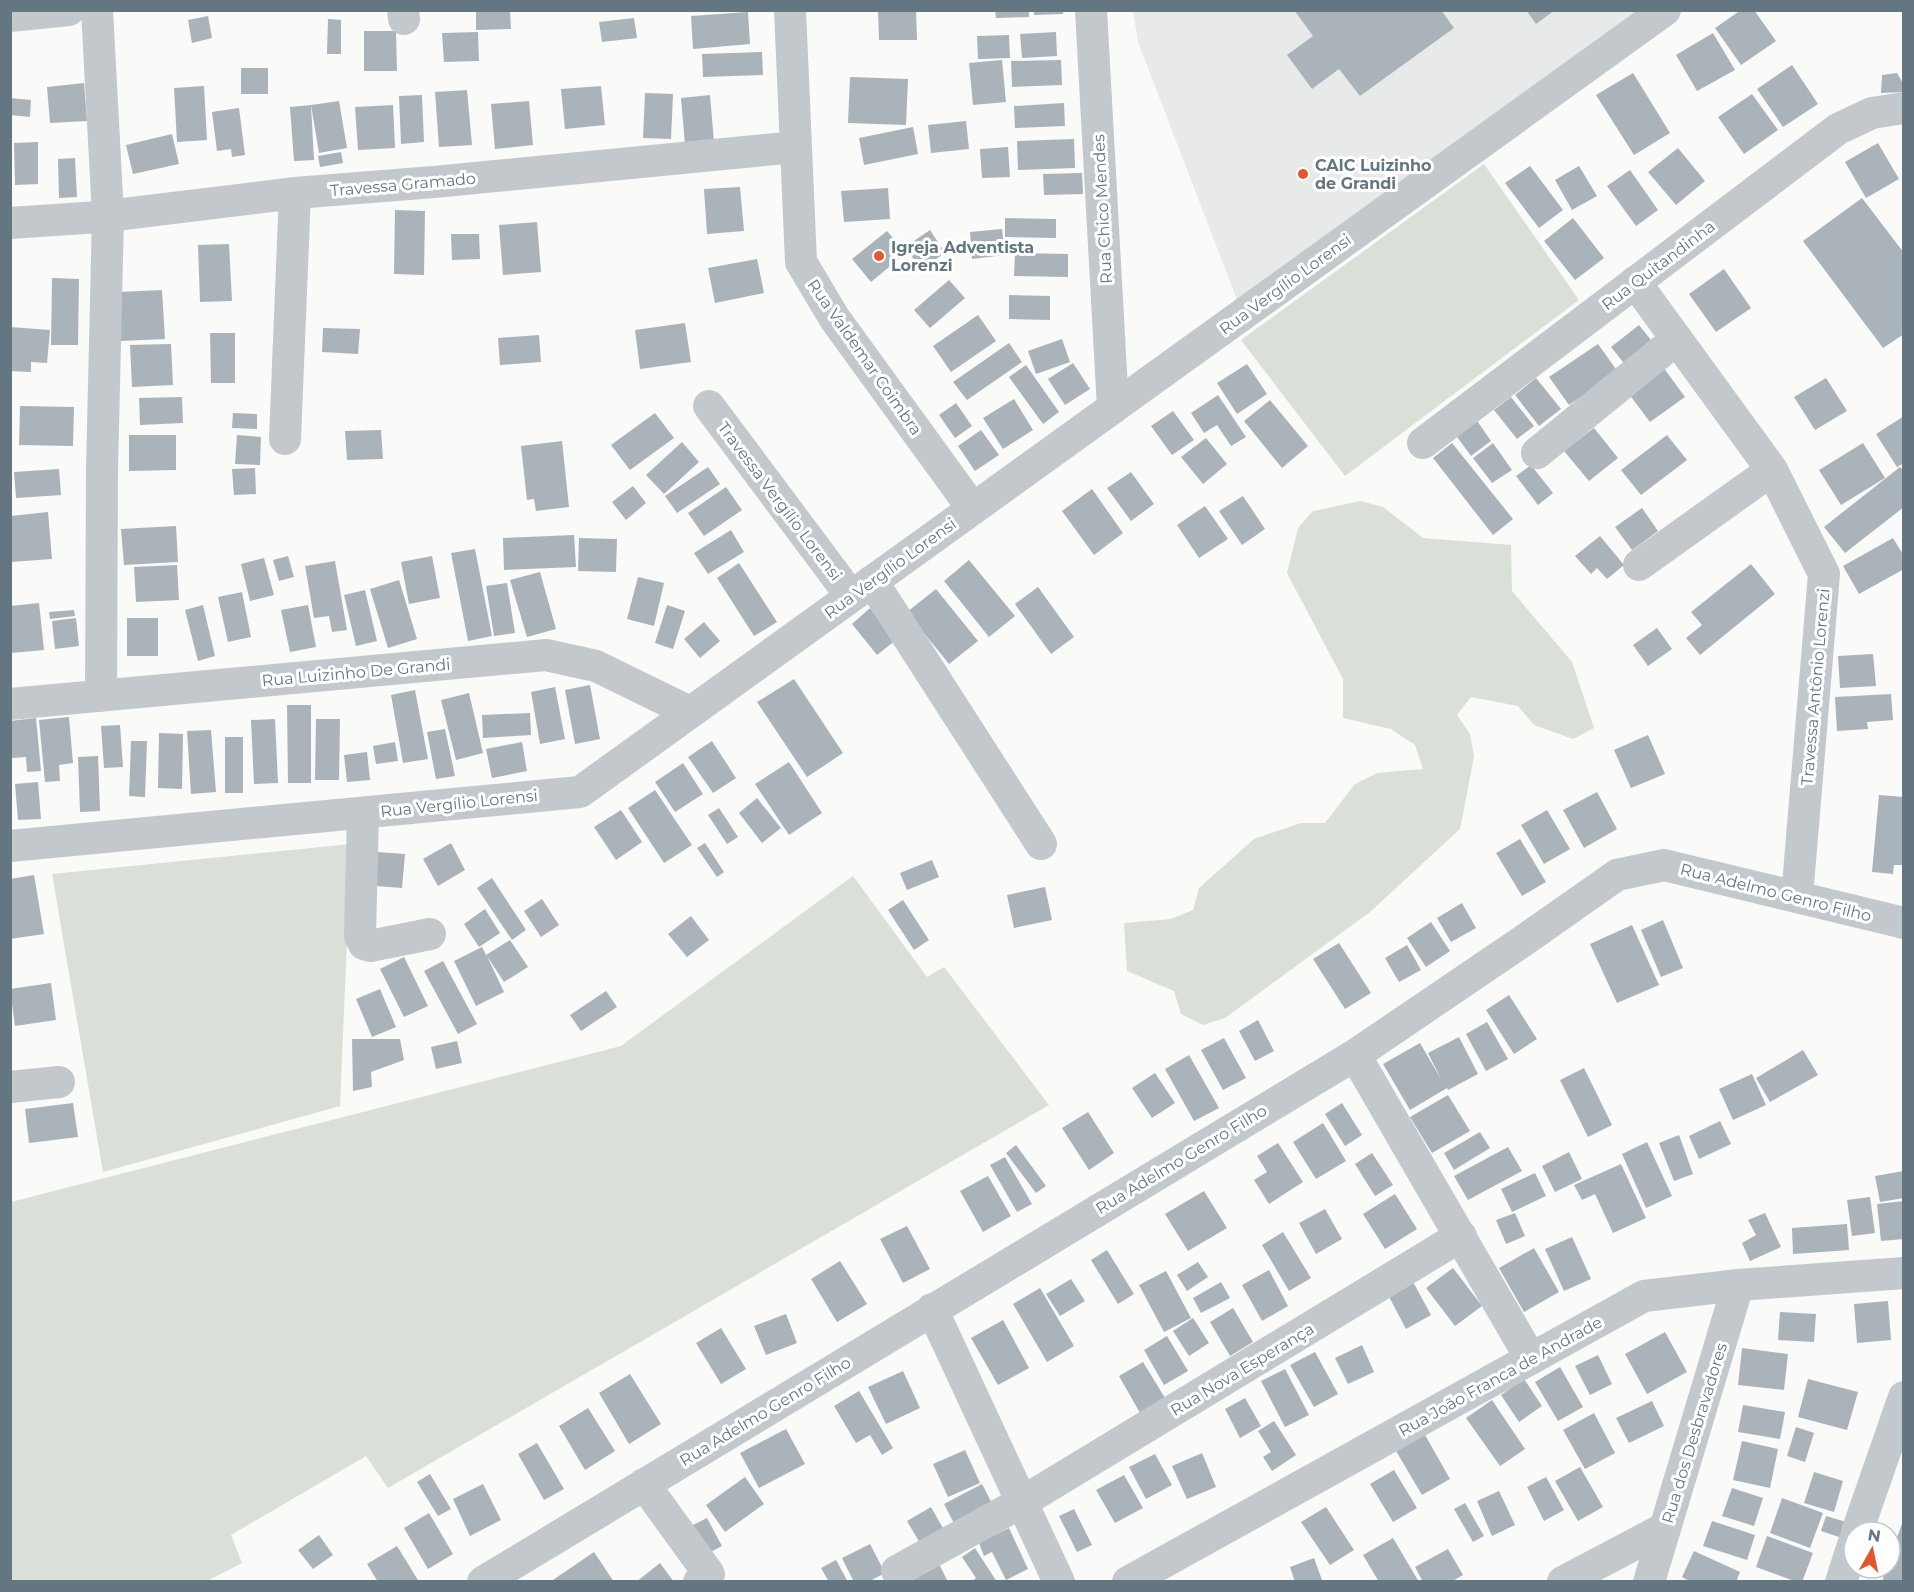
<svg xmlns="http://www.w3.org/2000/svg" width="1914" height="1592" font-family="Montserrat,sans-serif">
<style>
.built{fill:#e8e9e9}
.green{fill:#dadfd7}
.building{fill:#aab3b9}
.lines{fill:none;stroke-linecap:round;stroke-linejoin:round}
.minor{stroke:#c3c8cc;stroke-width:32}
.poi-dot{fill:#e4572e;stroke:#fff;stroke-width:2}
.labels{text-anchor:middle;stroke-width:6;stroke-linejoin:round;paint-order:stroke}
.poi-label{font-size:16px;font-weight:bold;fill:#657683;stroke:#fff;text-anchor:start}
.street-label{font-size:16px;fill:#657683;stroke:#fff}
</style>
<rect width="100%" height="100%" fill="#fafaf8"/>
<path class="built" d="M1133 11H1639L1239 305 1138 42Z"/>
<path class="green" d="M1484 164 1579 300 1345 476 1241 340Z
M1360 501 1383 507 1423 538 1511 545 1512 591 1572 662 1594 728 1573 739 1534 725 1518 706 1471 697 1457 715 1470 734 1474 757 1460 829 1370 912 1225 1018 1203 1025 1181 1014 1174 991 1127 971 1124 923 1171 919 1193 910 1199 888 1254 839 1301 823H1325L1355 784 1377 773 1423 769 1415 745 1391 729 1343 718V679L1287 573 1298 528 1313 511Z
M351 844 340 1106 103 1172 52 874Z
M853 876 927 977 944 967 1049 1105 388 1488 366 1456 231 1535 242 1563 207 1581H11V1202L621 1046Z"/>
<path class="building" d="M476 10H510L511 29 476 30Z
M878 10H916L917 40H879Z
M995 10H1029V17L996 18Z
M1034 10H1063V14L1034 15Z
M1294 10H1441L1454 28 1360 96 1339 69 1312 89 1287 55 1313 36Z
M1526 10H1555L1536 24Z
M1741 10H1754L1776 41 1741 65 1715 28Z
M748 12 750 44 693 49 691 16Z
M208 16 212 38 192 43 188 20Z
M634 18 637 38 602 42 599 22Z
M328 19 341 20V54H327Z
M364 31H396L397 71H364Z
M478 32 479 61 444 62 442 33Z
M1056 32 1057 56 1022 58 1020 34Z
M1713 33 1735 70 1697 91 1676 55Z
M1009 35 1010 58 978 59 977 36Z
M762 52 763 75 703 77 702 54Z
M1002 60 1006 102 973 105 969 63Z
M1061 60 1062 85 1012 87 1011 61Z
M1792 65 1818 104 1783 127 1757 89Z
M241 68H268V94H241Z
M1633 73 1670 133 1634 155 1596 95Z
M1897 73 1904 85V92L1881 93 1882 75Z
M850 77 908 79 906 125 848 123Z
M84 83 87 121 50 123 47 87Z
M204 86 207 140 177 142 174 88Z
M601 86 605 125 565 129 561 89Z
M467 90 472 145 439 147 435 92Z
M645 93 673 94 671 139 643 138Z
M1752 94 1778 130 1744 154 1718 117Z
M422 95 424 142 401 144 399 96Z
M710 95 714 142 685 145 681 98Z
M10 98 31 100 30 117 10 115Z
M339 101 347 148 319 153 311 105Z
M529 101 533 145 495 149 491 104Z
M1064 103 1065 126 1015 128 1014 106Z
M311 105 314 160 294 161 290 107Z
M393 105 395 148 358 150 355 107Z
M239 108 245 155 232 157 231 149 217 151 212 112Z
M966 121 969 149 931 153 928 125Z
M913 127 918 154 864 165 859 138Z
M172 134 179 164 133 174 126 145Z
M1074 139 1075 168 1018 170 1017 141Z
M38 142V184L15 185 14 143Z
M1878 143 1899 179 1866 198 1845 162Z
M1008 147 1010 177 982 178 980 149Z
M1678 148 1705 181 1676 205 1648 172Z
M341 152 343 163 320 167 318 156Z
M75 158 77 197 59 198 58 159Z
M1530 166 1563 210 1539 228 1505 183Z
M1579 166 1597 196 1572 210 1555 180Z
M1630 170 1658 210 1636 226 1607 186Z
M1082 173 1083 194 1044 195 1043 174Z
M740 187 744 231 707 234 704 189Z
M888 188 890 219 844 222 841 191Z
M1862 198 1904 253V334L1883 348 1803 241Z
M395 210 425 211 424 275 394 274Z
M1005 218 1056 219V238L1005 237Z
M1573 218 1604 258 1575 280 1544 241Z
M537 222 541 272 503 275 499 225Z
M1002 229 1005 255 972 259 970 232Z
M930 230 945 253 921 269 905 247Z
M887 231 906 253 871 282 852 259Z
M451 234H479L480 259 452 260Z
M229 244 232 301 200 302 198 245Z
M1015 253 1068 254V277L1014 276Z
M757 259 764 293 715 303 708 268Z
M1724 269 1751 308 1716 332 1689 294Z
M52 278 79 279 78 345H51Z
M949 280 965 298 930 328 914 310Z
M162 290 165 339 121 341 118 292Z
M1009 295 1050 296V320L1009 319Z
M978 315 996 341 951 372 933 346Z
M685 323 691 362 640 369 635 330Z
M1639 325 1655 345 1627 367 1611 347Z
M10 327 50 330 47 363 31 362V372L10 371Z
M323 328 360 329 358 354 322 352Z
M210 333H235V383H211Z
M539 335 541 362 500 365 498 338Z
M1062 339 1070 362 1036 374 1028 351Z
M1009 343 1022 362 967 400 953 382Z
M171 344 173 385 132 387 130 345Z
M1598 344 1618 372 1569 405 1549 377Z
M1658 360 1685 397 1650 422 1623 386Z
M1073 363 1090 389 1065 405 1048 379Z
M1247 364 1267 394 1237 414 1217 383Z
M1026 365 1059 412 1043 424 1009 377Z
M1536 378 1561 409 1539 426 1515 395Z
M1826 378 1847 411 1815 430 1794 397Z
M1218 395 1246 437 1231 446 1217 425 1204 433 1191 413Z
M182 397 183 423 140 425 139 398Z
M1511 397 1534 426 1517 439 1494 410Z
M1014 399 1033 430 1003 449 983 418Z
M1270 400 1308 446 1282 468 1244 421Z
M956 403 972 426 955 438 939 415Z
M20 406 74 407 73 446 19 445Z
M1173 411 1194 440 1172 455 1151 426Z
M233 413 257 414V429L232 428Z
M655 413 674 438 630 470 611 445Z
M1473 415 1491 441 1471 456 1452 430Z
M1904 416V463L1897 467 1876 434Z
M1594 428 1618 458 1589 481 1564 451Z
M381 430 383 459 347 460 345 431Z
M981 430 999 455 975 471 958 446Z
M129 435H176V470L129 471Z
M237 435 261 437 260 465 235 464Z
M1667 435 1687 460 1641 495 1621 470Z
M1206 438 1227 464 1203 484 1181 457Z
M562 441 569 507 536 511 534 499 527 500 521 446Z
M682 442 699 462 664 494 646 475Z
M1452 443 1513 519 1493 535 1433 458Z
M1493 443 1512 470 1492 483 1473 458Z
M1863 443 1885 478 1841 505 1819 470Z
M1531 465 1553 493 1538 505 1516 476Z
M708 467 720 484 677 513 665 496Z
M1900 467 1904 471V507L1845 553 1824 527Z
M255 468 256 494 234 495 232 469Z
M59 469 61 495 16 498 14 472Z
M1131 472 1154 504 1131 521 1107 488Z
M633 486 646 503 626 520 612 502Z
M726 487 742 510 704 536 688 513Z
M1092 489 1123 533 1094 555 1062 511Z
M1243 496 1265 529 1242 545 1219 511Z
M1205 506 1228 539 1199 558 1177 525Z
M1642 508 1658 531 1632 550 1615 527Z
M48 512 52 559 11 562 10 516Z
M176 526 178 562 124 565 121 529Z
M731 530 744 552 708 574 694 553Z
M574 535 576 567 504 570 503 538Z
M1600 536 1624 565 1607 579 1597 568 1591 574 1575 556Z
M579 538 617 539 616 572 578 571Z
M1893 538 1904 556V569L1859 594 1843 566Z
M475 549 492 636 468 641 451 553Z
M288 556 294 577 279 581 273 560Z
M432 556 440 598 409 604 401 562Z
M264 558 274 595 250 601 241 564Z
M969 560 1015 616 989 637 944 581Z
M335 561 347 630 332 632 329 616 314 618 305 566Z
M739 563 777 622 754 636 717 578Z
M1751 564 1775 594 1700 655 1686 638 1702 625 1691 612Z
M177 565 179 600 136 602 134 567Z
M540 572 556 629 527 637 510 580Z
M638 577 664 583 654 626 627 619Z
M399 580 417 639 388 648 370 589Z
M507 583 515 633 494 636 486 586Z
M1038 587 1074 637 1051 654 1015 604Z
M936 589 978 641 949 664 907 612Z
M365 590 377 641 356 646 344 595Z
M242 592 251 637 228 642 218 597Z
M39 603 44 650 11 653 10 606Z
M203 605 215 656 198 661 185 610Z
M308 605 316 647 290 652 281 610Z
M667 605 685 611 673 649 655 643Z
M870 608 896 640 877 655 852 624Z
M74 610 75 616 50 619 49 612Z
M76 618 79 646 55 649 52 621Z
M127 618H158V656H127Z
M704 622 720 641 700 658 684 639Z
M1657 628 1672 649 1648 666 1633 645Z
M1873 654 1876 686 1840 688 1838 656Z
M794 679 843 753 807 777 757 702Z
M590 685 600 739 575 744 565 690Z
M555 687 565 739 540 744 531 692Z
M415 690 428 759 403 763 391 695Z
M469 693 483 753 456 760 441 700Z
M1891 694 1893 720 1867 722 1868 729 1837 731 1835 697Z
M287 705H311V783H288Z
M530 713 531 735 483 738 482 715Z
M69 717 73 763 59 765 60 781 45 782 39 720Z
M36 718 41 771 27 772 26 757 12 758 10 721Z
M275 719 278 783 254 784 251 720Z
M316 719H340L339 780H315Z
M120 725 123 767 104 768 101 726Z
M445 729 455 776 436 779 427 732Z
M211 730 216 792 191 794 187 731Z
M159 733 183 734 182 789 158 788Z
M1648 735 1665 774 1631 788 1614 750Z
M225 737H243V793H225Z
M131 741H147L145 797 129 796Z
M712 741 736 778 713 793 688 757Z
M395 742 398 761 376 764 373 746Z
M522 742 527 771 492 778 486 749Z
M367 752 370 780 347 782 344 755Z
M98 756 100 811 80 812 78 757Z
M789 762 822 813 789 835 755 784Z
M683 763 703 794 675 812 655 782Z
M38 782 41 819 18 820 15 784Z
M655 790 692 845 664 863 628 808Z
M1597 792 1617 829 1584 848 1563 810Z
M1879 795 1904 797V865H1894L1893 874 1872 872Z
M757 798 781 828 762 843 739 813Z
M719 808 738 837 727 844 708 815Z
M621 810 642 842 616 860 594 827Z
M1547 810 1570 849 1544 864 1521 825Z
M1520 839 1546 882 1522 896 1496 853Z
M451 843 465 870 438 886 423 859Z
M705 843 724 872 717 877 697 848Z
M377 852 405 854 402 888 375 886Z
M932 860 939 877 907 890 900 873Z
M34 875 44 934 10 939V879Z
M492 878 526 930 512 940 477 888Z
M1045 887 1052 920 1014 928 1007 895Z
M542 899 559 925 541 937 524 911Z
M903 900 929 940 914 950 888 910Z
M1462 903 1476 928 1451 942 1437 918Z
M485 909 500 933 479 947 464 924Z
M691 916 709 940 687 957 668 934Z
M1663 920 1683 968 1661 977 1641 930Z
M1431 922 1450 951 1426 967 1407 938Z
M1632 925 1659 985 1617 1003 1590 944Z
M510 940 528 967 504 982 487 956 504 992 476 1006 454 961 482 947 486 955Z
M1339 943 1371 993 1345 1009 1313 959Z
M1407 945 1421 970 1399 982 1385 958Z
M404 957 428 1006 404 1017 380 969Z
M443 961 477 1024 458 1034 424 971Z
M51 983 56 1020 15 1026 10 989Z
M380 989 396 1027 372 1037 356 999Z
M606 991 617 1007 581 1031 570 1015Z
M1509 995 1537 1039 1514 1054 1486 1010Z
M1258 1020 1274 1051 1255 1061 1239 1031Z
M1487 1022 1508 1059 1486 1071 1466 1034Z
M1459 1037 1478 1074 1448 1090 1447 1088 1410 1110 1383 1064 1420 1043 1441 1079 1428 1053Z
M1224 1038 1246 1078 1223 1090 1201 1050Z
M352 1039H400L404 1060 371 1072 372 1087 353 1091Z
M457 1041 462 1063 436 1069 431 1047Z
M1803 1050 1818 1075 1770 1102 1756 1078Z
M1189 1055 1219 1108 1194 1121 1165 1069Z
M1584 1068 1612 1125 1588 1137 1560 1080Z
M1155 1073 1175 1103 1152 1118 1132 1088Z
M1752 1074 1766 1105 1733 1120 1719 1089Z
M1448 1095 1470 1131 1432 1153 1410 1117Z
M73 1103 78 1137 29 1143 25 1109Z
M1342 1103 1362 1135 1345 1146 1325 1114Z
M1088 1112 1114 1153 1089 1170 1062 1128Z
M1720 1121 1731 1144 1699 1159 1689 1136Z
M1323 1123 1346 1161 1316 1179 1293 1142Z
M1480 1132 1490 1148 1454 1170 1444 1153Z
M1679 1135 1693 1174 1674 1181 1659 1143Z
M1647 1142 1672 1196 1646 1208 1622 1154Z
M1278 1143 1303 1182 1269 1204 1254 1180 1267 1172 1257 1156Z
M1016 1145 1046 1186 1036 1193 1006 1153Z
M1508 1147 1522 1171 1468 1200 1454 1176Z
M1569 1152 1582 1179 1555 1192 1542 1166Z
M1372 1153 1393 1185 1375 1196 1355 1164Z
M1005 1157 1032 1204 1017 1212 990 1165Z
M1621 1164 1646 1218 1613 1233 1595 1194 1582 1200 1574 1185Z
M1904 1171V1198L1880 1202 1875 1176Z
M1535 1173 1546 1196 1512 1212 1501 1189Z
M988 1176 1011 1216 983 1232 960 1191Z
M1204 1191 1227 1228 1188 1251 1165 1214Z
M1395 1194 1417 1229 1385 1249 1363 1214Z
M1870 1197 1875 1233 1852 1236 1847 1200Z
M1904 1201V1239L1881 1241 1877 1204Z
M1325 1209 1342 1239 1316 1254 1299 1223Z
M1515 1213 1525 1236 1506 1244 1496 1220Z
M1765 1213 1781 1247 1750 1261 1742 1243 1756 1235 1748 1220Z
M1847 1224 1849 1250 1793 1254 1792 1228Z
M907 1226 930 1269 903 1283 880 1239Z
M1283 1232 1311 1278 1289 1291 1262 1245Z
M1572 1237 1591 1279 1564 1291 1545 1249Z
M1534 1248 1559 1292 1524 1312 1499 1268Z
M1107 1250 1134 1294 1118 1304 1091 1260Z
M840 1261 867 1304 837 1322 811 1279Z
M1198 1262 1208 1277 1187 1291 1177 1275Z
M1453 1268 1482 1306 1455 1326 1426 1288Z
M1269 1270 1288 1306 1262 1321 1242 1285Z
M1166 1271 1191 1318 1164 1332 1139 1285Z
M1071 1279 1085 1301 1060 1316 1046 1294Z
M1412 1280 1431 1315 1406 1329 1387 1293Z
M1221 1282 1230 1298 1201 1313 1193 1298Z
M1040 1288 1074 1346 1047 1362 1013 1304Z
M1888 1301 1891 1340 1857 1343 1854 1304Z
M1233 1308 1253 1342 1230 1356 1210 1322Z
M1780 1312 1816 1314 1814 1342 1778 1340Z
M786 1314 797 1343 766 1355 754 1326Z
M1193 1318 1209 1343 1189 1356 1173 1331Z
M1003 1320 1029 1368 998 1385 971 1338Z
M721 1328 746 1369 721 1384 696 1343Z
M1665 1332 1687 1372 1647 1394 1625 1354Z
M1167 1336 1188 1371 1164 1385 1144 1350Z
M1362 1345 1374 1372 1348 1384 1335 1358Z
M1742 1348 1788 1354 1784 1390 1738 1385Z
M1315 1352 1338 1394 1314 1407 1290 1365Z
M1598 1355 1612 1384 1590 1395 1575 1366Z
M1143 1362 1165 1398 1140 1413 1119 1376Z
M1560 1367 1583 1407 1558 1421 1535 1382Z
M1285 1369 1309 1415 1285 1427 1261 1381Z
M903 1371 920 1408 886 1424 868 1387Z
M630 1374 661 1424 629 1444 599 1393Z
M1524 1379 1542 1406 1519 1422 1501 1395Z
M1808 1379 1858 1392 1847 1430 1798 1417Z
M859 1391 893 1448 882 1455 870 1435 856 1443 834 1406Z
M1245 1398 1261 1426 1240 1438 1225 1409Z
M1492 1400 1525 1449 1500 1466 1466 1418Z
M1652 1401 1664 1426 1629 1443 1616 1418Z
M1743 1405 1785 1412 1780 1439 1738 1432Z
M588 1408 615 1451 585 1470 559 1426Z
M1594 1413 1615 1453 1585 1469 1563 1430Z
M1274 1421 1296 1455 1272 1471 1263 1457 1271 1452 1258 1431Z
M1796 1427 1814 1433 1805 1462 1787 1456Z
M786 1429 805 1464 759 1488 740 1453Z
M1425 1435 1450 1479 1422 1495 1396 1451Z
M1742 1441 1778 1449 1770 1488 1733 1480Z
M537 1443 564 1489 544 1500 518 1454Z
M965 1450 980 1483 948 1497 933 1464Z
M1202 1453 1216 1487 1187 1499 1172 1466Z
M1155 1454 1172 1485 1146 1499 1129 1467Z
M1580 1467 1603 1507 1578 1521 1555 1481Z
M1394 1470 1417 1508 1393 1522 1370 1484Z
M1814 1472 1843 1481 1834 1512 1804 1503Z
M430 1474 451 1509 438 1516 417 1482Z
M1124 1475 1143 1508 1115 1523 1096 1490Z
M745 1477 764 1504 725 1532 706 1505Z
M1546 1477 1564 1510 1544 1521 1527 1487Z
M483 1484 501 1520 470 1536 453 1499Z
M982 1484 996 1511 958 1531 944 1504Z
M1732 1488 1763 1498 1754 1526 1722 1516Z
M1499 1491 1515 1525 1492 1536 1477 1501Z
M1782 1498 1823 1513 1810 1548 1770 1533Z
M1465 1503 1484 1536 1473 1542 1454 1509Z
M931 1507 948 1537 924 1550 907 1521Z
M1326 1507 1354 1550 1330 1565 1301 1522Z
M1074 1509 1092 1545 1077 1552 1059 1516Z
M429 1513 453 1554 428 1569 404 1528Z
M1826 1516 1853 1524 1848 1540 1821 1531Z
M707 1518 722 1546 705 1555 689 1527Z
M1904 1518V1582H1882L1886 1568H1890V1557Z
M1712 1521 1755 1535 1747 1560 1703 1546Z
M1009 1528 1028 1569 1006 1580 992 1552 984 1556 979 1543Z
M319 1535 333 1555 313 1569 298 1550Z
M1767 1536 1813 1553 1802 1582H1797L1756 1567Z
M1393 1538 1419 1582H1379L1363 1555Z
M870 1544 885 1573 868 1582H854L842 1558Z
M397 1546 418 1580 378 1582 367 1564Z
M975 1548 997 1582H971L976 1578 962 1557Z
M1448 1549 1463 1575 1451 1582H1423L1415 1567Z
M1694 1551 1740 1572 1736 1582H1691L1682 1577Z
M594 1552 614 1582H550Z
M1314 1558 1322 1580 1295 1582 1290 1567Z
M836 1560 848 1582H829L821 1568Z
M660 1563 674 1582H636Z
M939 1564 948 1582H909Z"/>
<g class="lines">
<path class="minor" d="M97 10 108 215 102 470 101 696
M403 10 404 19
M790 10 801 262 835 319 973 509
M1091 10 1113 408
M10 16 69 10
M10 223 99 217 295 193 434 182 796 147
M1635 282 1772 470 1824 574 1797 897
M709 406 851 596
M285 439 295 193
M1423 443 1838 129 1872 113 1904 108
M1537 453 1677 339
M1639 565 1772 470
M872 581 1041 844
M10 704 546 655 596 666 690 712
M363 813 360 936 364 944 370 946 430 934
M10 846 580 792 1665 10
M1355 1055 1531 1359
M10 1087 59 1082
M932 1309 1059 1582
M644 1484 709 1574 699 1582
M1857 1532 1904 1397
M897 1571 1022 1502 1461 1236
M483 1582 1355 1055 1523 941 1617 875 1664 865 1904 923
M1128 1582 1644 1296 1738 1285 1904 1273
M1563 1582 1665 1528
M1649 1582 1738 1285
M1841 1582 1854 1542"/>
</g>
<g class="poi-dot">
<circle cx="1303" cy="174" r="6"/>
<circle cx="879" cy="256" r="6"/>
</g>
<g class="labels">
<g class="poi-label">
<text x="1315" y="171">CAIC Luizinho<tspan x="1315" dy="18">de Grandi</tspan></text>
<text x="891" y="253">Igreja Adventista<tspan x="891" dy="18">Lorenzi</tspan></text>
</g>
<g class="street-label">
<text transform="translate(403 184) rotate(-5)" y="6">Travessa Gramado</text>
<text transform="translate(1102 209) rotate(-93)" y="6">Rua Chico Mendes</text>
<text transform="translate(1658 265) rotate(-37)" y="6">Rua Quitandinha</text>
<text transform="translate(1285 284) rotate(-36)" y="6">Rua Vergílio Lorensi</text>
<text transform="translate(865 357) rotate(55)" y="6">Rua Valdemar Coimbra</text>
<text transform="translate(780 501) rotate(53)" y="6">Travessa Vergílio Lorensi</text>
<text transform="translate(890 568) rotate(-36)" y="6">Rua Vergílio Lorensi</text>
<text transform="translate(356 672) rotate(-5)" y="6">Rua Luizinho De Grandi</text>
<text transform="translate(1815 687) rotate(-85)" y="6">Travessa Antônio Lorenzi</text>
<text transform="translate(459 803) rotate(-6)" y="6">Rua Vergílio Lorensi</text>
<text transform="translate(1776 892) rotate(14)" y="6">Rua Adelmo Genro Filho</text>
<text transform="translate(1181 1159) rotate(-31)" y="6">Rua Adelmo Genro Filho</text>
<text transform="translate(1242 1369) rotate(-31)" y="6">Rua Nova Esperança</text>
<text transform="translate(1500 1376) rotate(-29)" y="6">Rua João Franca de Andrade</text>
<text transform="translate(765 1411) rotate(-31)" y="6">Rua Adelmo Genro Filho</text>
<text transform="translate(1694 1433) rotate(-73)" y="6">Rua dos Desbravadores</text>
</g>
</g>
<rect width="1914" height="1592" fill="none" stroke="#657683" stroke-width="24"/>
<g transform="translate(1872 1550) rotate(9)"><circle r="28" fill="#ffffff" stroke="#c1c8cd" stroke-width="1.5"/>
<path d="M0-4.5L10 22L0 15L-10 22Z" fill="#e4572e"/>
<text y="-9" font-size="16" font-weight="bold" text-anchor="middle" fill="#657683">N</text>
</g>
</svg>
